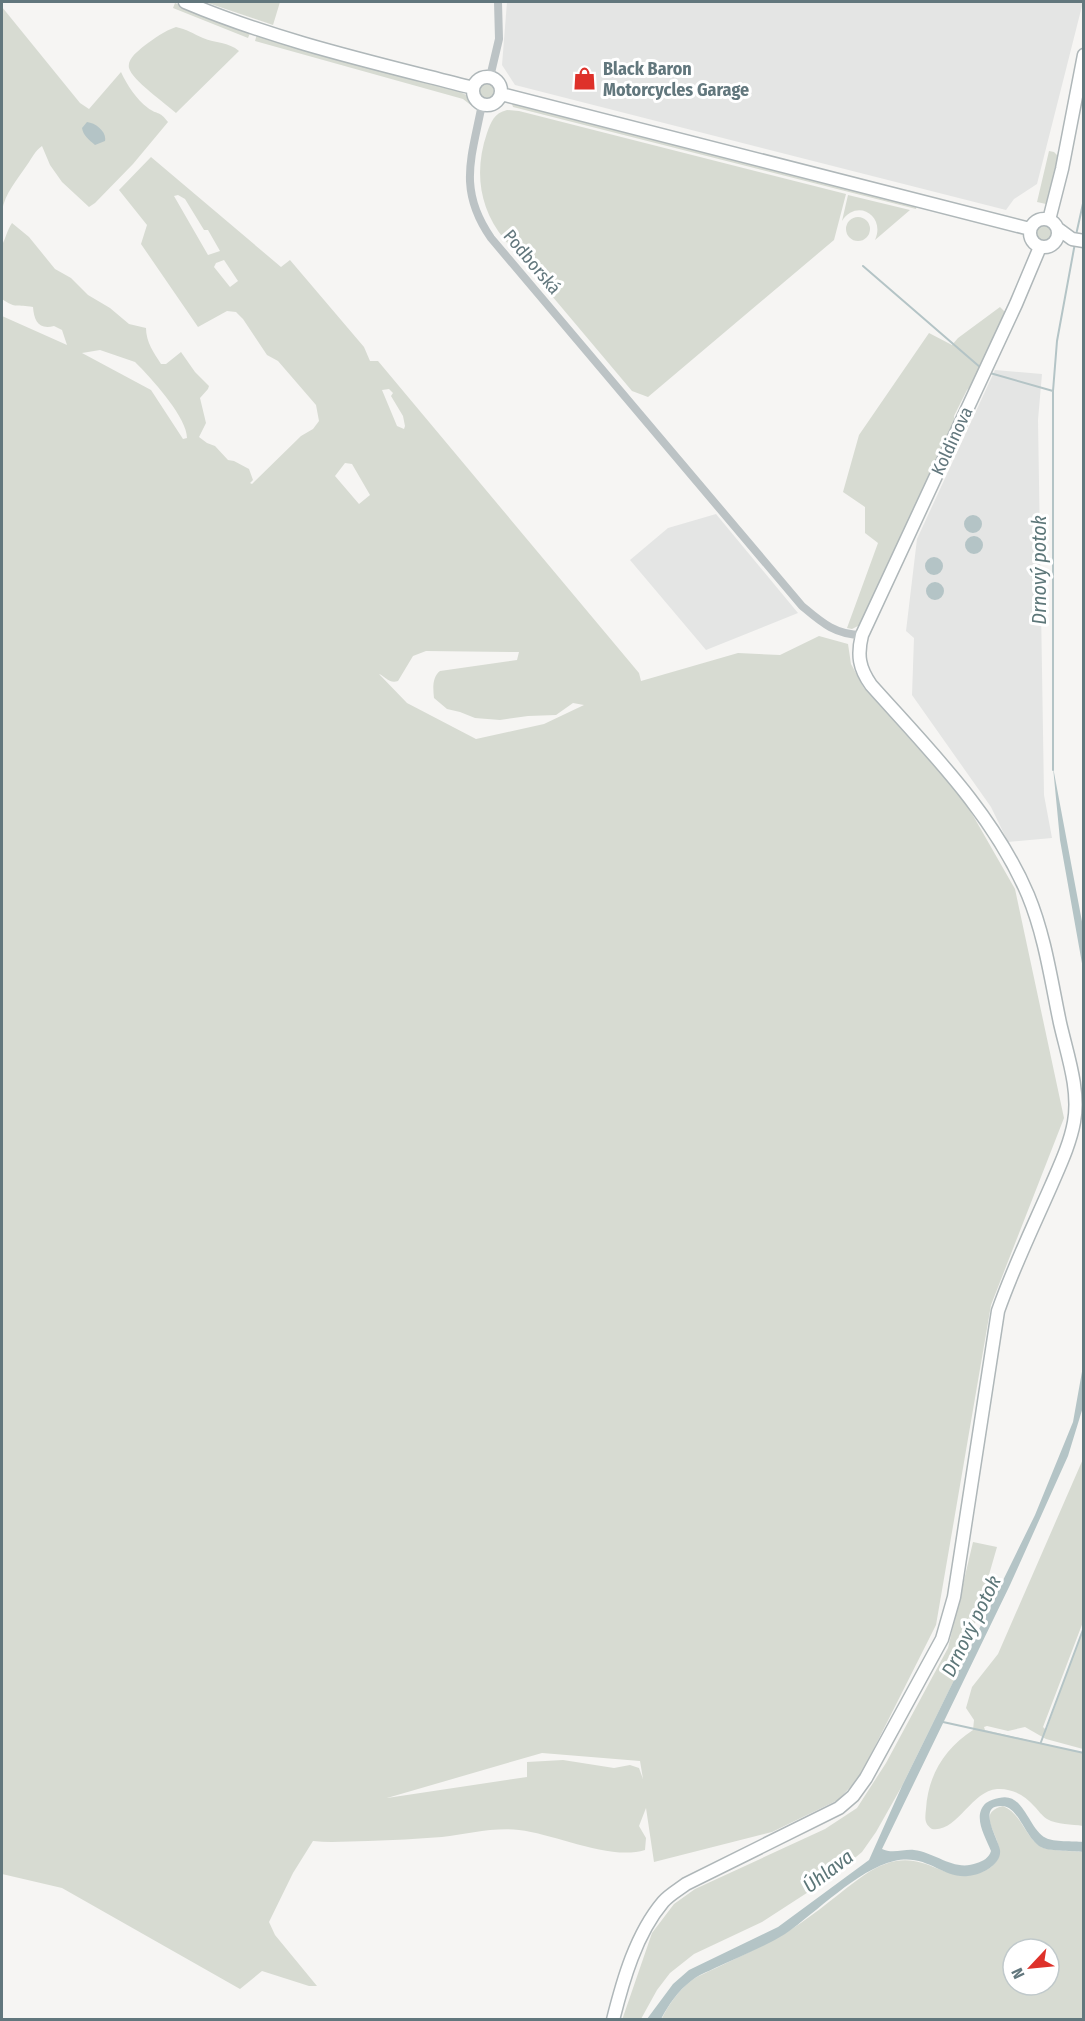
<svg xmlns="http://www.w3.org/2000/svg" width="1085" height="2021" font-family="'Fira Sans Condensed',sans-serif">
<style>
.built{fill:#e4e5e4}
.green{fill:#d7dbd2;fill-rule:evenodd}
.water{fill:#b4c4c6}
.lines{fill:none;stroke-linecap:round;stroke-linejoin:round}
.stream{stroke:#b4c4c6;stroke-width:2}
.secondary-casing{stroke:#afb7b9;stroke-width:15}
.street{stroke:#bcc3c5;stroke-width:8}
.secondary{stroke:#fff;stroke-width:12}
.labels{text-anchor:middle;stroke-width:6;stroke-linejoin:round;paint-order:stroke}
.poi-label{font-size:18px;font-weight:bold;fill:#62777d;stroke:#fff;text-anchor:start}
.street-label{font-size:18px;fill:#62777d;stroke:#fff}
.water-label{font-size:20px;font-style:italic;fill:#5c7678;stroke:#fff}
</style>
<rect width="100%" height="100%" fill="#f6f5f3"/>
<path class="built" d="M507 2H1083L1037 184 1014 199 1006 210 515 85 502 65Z
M995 370 1042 374 1038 420 1044 795 1052 838 1008 842 991 807 912 695 914 638 906 631 917 539Z
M716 514 798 613 706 650 630 560 668 528Z"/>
<path class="green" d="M205 2H280L273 25Z
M175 3 250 33 248 38 173 8Z
M2 7 80 103 89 109 121 72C127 85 136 99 148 108 157 115 159 110 168 122L133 164 95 203 89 207 62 182 50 165 42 146C35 151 32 158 27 165 17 180 5 193 2 211Z
M176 27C186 29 194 34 203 38 215 43 229 42 239 51L176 113C165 103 132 80 129 68 127 59 138 51 144 46 155 38 164 31 176 27Z
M257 34 453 88 466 95 472 106 463 99 255 41Z
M477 91a9 9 0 1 1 18 0a9 9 0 1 1-18 0Z
M512 104 542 110 917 205 916 209 513 107Z
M507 110 519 111 846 194 834 240 648 397 632 391 504 239C479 208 474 171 487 133 491 122 494 113 507 110Z
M1049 151 1054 152 1060 158 1054 182 1046 204 1037 202Z
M151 157 281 267 290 260 364 347 370 361H378L639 673 641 681 738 653 780 655 819 636 848 644 851 664 864 688 963 798 1015 889 1064 1118 991 1305 936 1625 859 1778 838 1800 772 1832 654 1862 646 1808 639 1826 646 1838 645 1850C610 1861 555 1834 519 1830 494 1827 467 1834 442 1837 417 1839 393 1840 368 1841 350 1841 332 1843 313 1841L293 1873 269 1922 275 1935 317 1986H309L262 1971 240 1989 62 1888 2 1874V316L67 345 62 330 54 326C39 330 34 321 33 307 17 304 16 309 2 299V245C6 238 7 230 12 223L29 237 55 269 71 278 88 295 110 308 129 324 146 328C146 342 154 353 161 364H166L181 352 195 372 209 386 208 389 200 398 206 423 199 437 207 443 215 446 228 460 234 461 249 469 253 480 250 483 252 484 301 436 313 429 319 421 316 405 278 361 267 355 243 319 236 312 227 311 198 327 141 244 147 225 119 190ZM178 195 185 199 204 230H208L220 251 208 255 174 196ZM224 260 238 281 230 287 214 267 216 263ZM100 350 135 362 141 368C155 383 187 418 187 438L183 439 151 390 82 353ZM389 389 393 393 391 396 403 416 405 426 404 429 397 426 382 390ZM345 463 352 464 370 495 359 504 335 476ZM426 651 519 652 517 660 440 671C432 677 433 689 434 698L447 709 460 712 475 718 500 720 528 716 556 715 573 703 584 705 544 724 476 739 407 703 379 674C385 676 389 684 398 681L413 656ZM542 1753 640 1761 643 1779 639 1768 630 1765 614 1768 563 1760 527 1762V1777L387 1798Z
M848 195 910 210 875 240C886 216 857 198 842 221Z
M846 229a12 12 0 1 1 24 0a12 12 0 1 1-24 0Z
M1034 233a9 9 0 1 1 18 0a9 9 0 1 1-18 0Z
M1000 307 1008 315 976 382 967 390 954 416 955 425 862 624 852 629 847 628 878 543 865 533V507L843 492 859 435 929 333 952 345 958 338Z
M1083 1459V1622L1043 1727 1045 1729 1047 1728 1083 1629V1749L1046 1739 1025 1727 1008 1731 987 1726 984 1727 985 1730 1083 1753V1826C1072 1824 1057 1825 1047 1819 1042 1816 1038 1810 1034 1806 1025 1795 1011 1788 997 1789 971 1791 957 1833 932 1829 924 1824 925 1818 926 1809 928 1775 945 1748 973 1730L974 1720 966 1708 972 1687 998 1654Z
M973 1542 997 1547 965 1658 902 1786 876 1832 862 1852 833 1876 762 1922 694 1954 670 1973 657 1990 641 2019 622 2020 652 1933 674 1904 695 1889 825 1829 857 1808 886 1763 948 1648Z
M1003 1806C1022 1814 1024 1836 1041 1847 1049 1851 1073 1851 1083 1852V2019L661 2020C669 2004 678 1991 692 1980 699 1975 708 1972 716 1968 738 1957 761 1947 782 1935 808 1920 832 1899 856 1881 868 1872 880 1864 896 1861 932 1855 950 1887 984 1871 1026 1851 964 1816 1003 1806ZM1013 1949H1049V1985H1013Z"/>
<path class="water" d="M87 122C96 123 107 132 105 141L95 145C89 140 83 135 82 128Z
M964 524a9 9 0 1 1 18 0a9 9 0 1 1-18 0Z
M965 545a9 9 0 1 1 18 0a9 9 0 1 1-18 0Z
M925 566a9 9 0 1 1 18 0a9 9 0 1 1-18 0Z
M926 591a9 9 0 1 1 18 0a9 9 0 1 1-18 0Z
M1053 767 1083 927V969L1060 840Z
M1083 1366V1407L1068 1456 1010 1585 882 1849C892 1854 904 1849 914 1850 937 1853 954 1872 977 1863 983 1861 989 1858 991 1851 985 1836 972 1816 986 1803 991 1800 994 1799 999 1798 1024 1791 1028 1829 1046 1838 1053 1842 1074 1841 1083 1842V1852C1075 1851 1050 1851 1043 1848 1026 1841 1020 1808 1003 1806 975 1804 999 1840 1000 1850 1002 1865 980 1875 968 1876 943 1879 927 1853 894 1861 857 1870 817 1912 785 1934 764 1947 738 1957 715 1968 707 1972 698 1975 691 1981 678 1991 669 2004 661 2019H647L673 1984 689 1970 778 1927 869 1860 902 1786 1035 1515 1073 1422Z"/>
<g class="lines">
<path class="stream" d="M1076 235 1084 199
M863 266 981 368
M990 373 1053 391
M1053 770V391L1057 341 1075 243
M943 1722 1084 1753
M1041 1742 1084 1627"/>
<defs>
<path id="secondary" d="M185 2C277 41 376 63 473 88
M473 91a14 14 0 1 1 28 0a14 14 0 1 1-28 0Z
M501 94 1030 229
M1030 233a14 14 0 1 1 28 0a14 14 0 1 1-28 0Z
M1049 220 1062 169 1084 55
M1057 228 1072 239 1084 241
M613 2020C623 1980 636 1934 663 1902 669 1895 678 1890 686 1884L839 1808 853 1796 866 1778 942 1639 954 1597 998 1311C1013 1268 1033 1227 1051 1186 1060 1165 1070 1144 1074 1122 1080 1090 1067 1054 1060 1023 1051 980 1045 936 1028 895 993 813 929 750 871 685 859 668 857 655 862 635L1016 304 1040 247"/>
</defs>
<use href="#secondary" class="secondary-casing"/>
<path class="street" d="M490 77 499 39 498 2
M482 104C472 157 457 189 491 238L802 606C821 622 835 635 862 635"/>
<use href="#secondary" class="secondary"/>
</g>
<defs>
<symbol id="shop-bare" viewBox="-9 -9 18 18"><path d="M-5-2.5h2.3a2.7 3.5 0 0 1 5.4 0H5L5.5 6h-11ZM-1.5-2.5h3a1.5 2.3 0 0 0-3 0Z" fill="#de312a" stroke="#fff" stroke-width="2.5" paint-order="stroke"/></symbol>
</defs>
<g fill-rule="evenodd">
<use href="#shop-bare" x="568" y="62" width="33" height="33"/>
</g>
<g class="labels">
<g class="poi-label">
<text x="603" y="75">Black Baron<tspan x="603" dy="21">Motorcycles Garage</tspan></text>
</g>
<g class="street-label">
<text transform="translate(532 262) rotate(50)" y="6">Podborská</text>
<text transform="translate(952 441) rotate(-65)" y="6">Koldinova</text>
</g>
<g class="water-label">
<text transform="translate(1039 570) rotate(-90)" y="7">Drnový potok</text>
<text transform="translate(971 1626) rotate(-64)" y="7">Drnový potok</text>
<text transform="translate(828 1871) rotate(-37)" y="7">Úhlava</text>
</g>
</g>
<rect width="1085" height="2021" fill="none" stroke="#62777d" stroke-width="6"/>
<g transform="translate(1031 1967) rotate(244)"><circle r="28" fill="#ffffff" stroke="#c0c9cb" stroke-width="1.5"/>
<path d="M0-4.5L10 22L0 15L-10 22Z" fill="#de312a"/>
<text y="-9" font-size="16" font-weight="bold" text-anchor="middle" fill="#62777d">N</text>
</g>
</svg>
